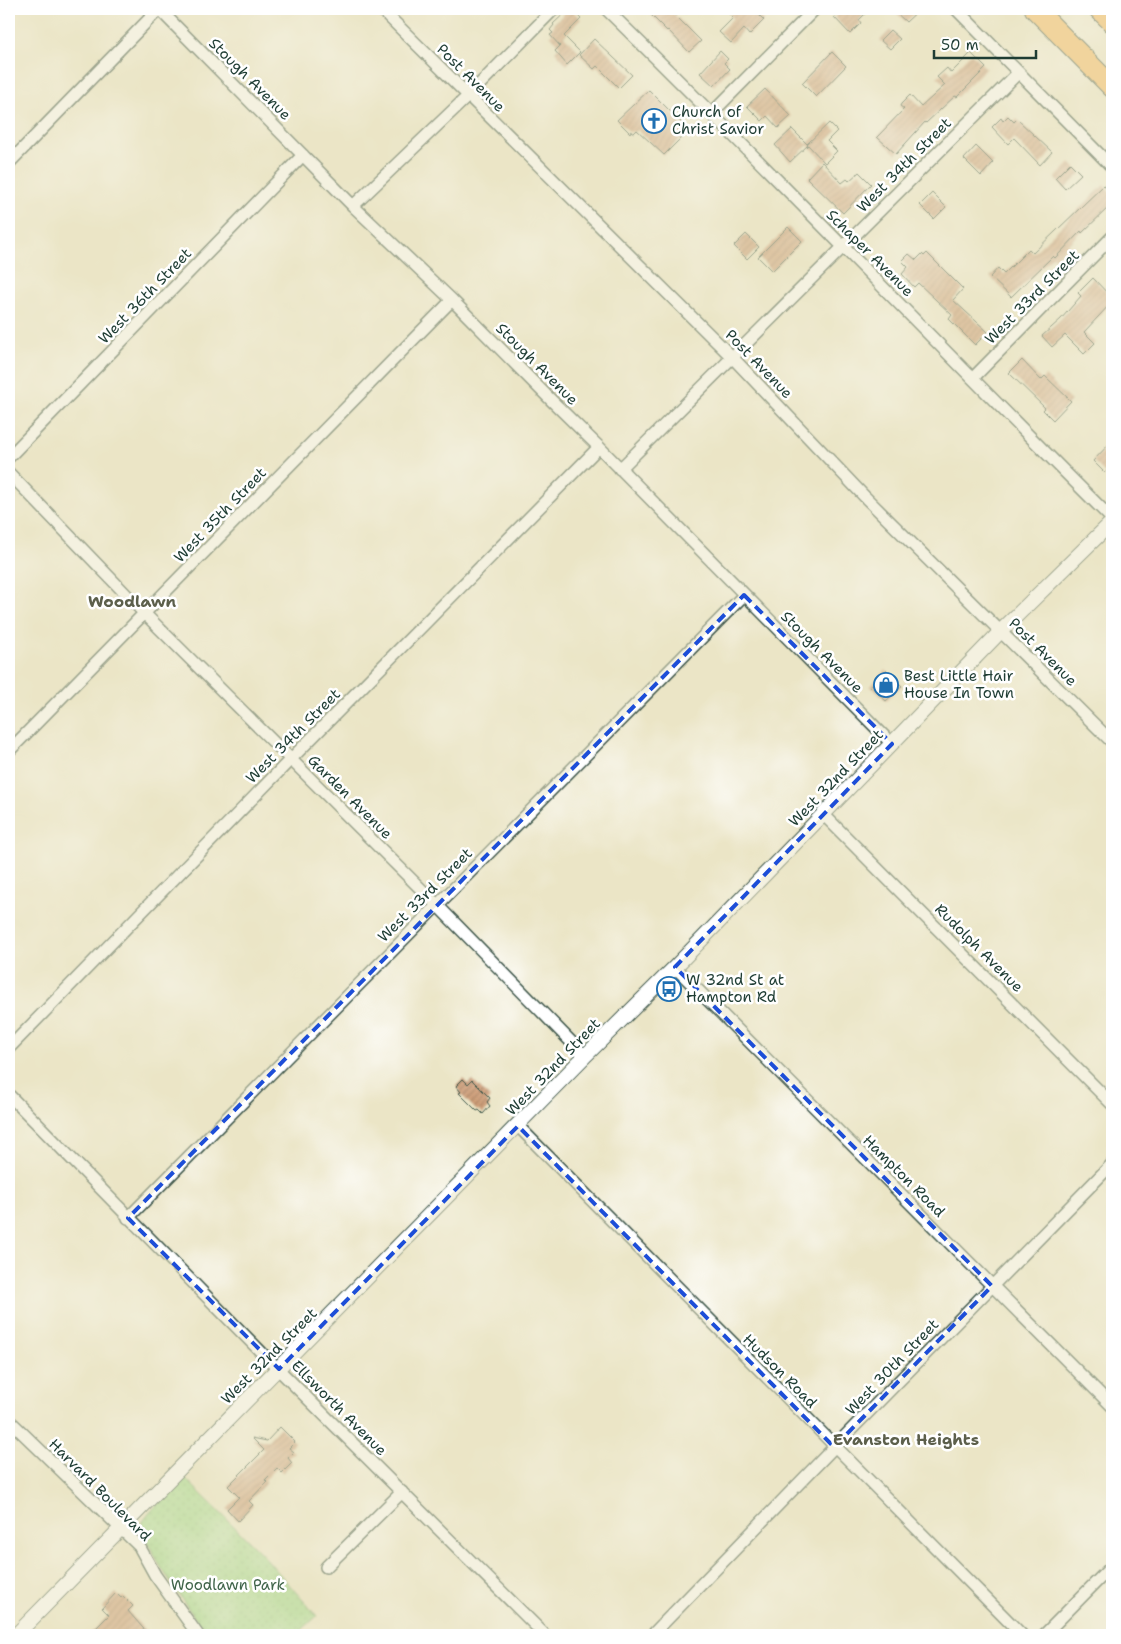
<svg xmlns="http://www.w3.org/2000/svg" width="1121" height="1644" font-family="'Shantell Sans',sans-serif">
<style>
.park{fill:url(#park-dots);stroke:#608c60}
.building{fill:url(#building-hatch)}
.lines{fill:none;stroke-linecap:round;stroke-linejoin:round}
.minor-casing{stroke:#3e564a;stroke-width:14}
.tertiary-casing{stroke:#3e564a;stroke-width:16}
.motorway-casing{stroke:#3e564a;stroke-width:22}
.minor{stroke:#fff;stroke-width:11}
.tertiary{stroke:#fff;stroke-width:14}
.motorway{stroke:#f8bf6c;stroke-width:20}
.marked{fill:none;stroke:#1d4ed8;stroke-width:4;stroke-dasharray:10 6;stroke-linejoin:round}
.labels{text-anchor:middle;stroke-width:5;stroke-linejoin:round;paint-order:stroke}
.street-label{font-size:15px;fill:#1f3d34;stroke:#fff}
.poi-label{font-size:15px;fill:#1f3d34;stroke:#fff;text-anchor:start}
.park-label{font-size:15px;fill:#40644a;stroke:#fff}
.neighbourhood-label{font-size:16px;font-weight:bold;fill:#5c5f4b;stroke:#fff}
</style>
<defs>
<pattern id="park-dots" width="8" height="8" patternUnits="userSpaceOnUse" patternTransform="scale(1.25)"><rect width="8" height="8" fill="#a1da8d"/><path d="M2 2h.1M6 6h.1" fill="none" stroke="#8abc7a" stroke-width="1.8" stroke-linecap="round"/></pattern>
<pattern id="building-hatch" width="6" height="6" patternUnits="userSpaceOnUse" patternTransform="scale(1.25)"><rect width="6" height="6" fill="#ce9d77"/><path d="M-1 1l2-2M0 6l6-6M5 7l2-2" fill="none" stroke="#a78162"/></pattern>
</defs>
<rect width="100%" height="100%" fill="#fff"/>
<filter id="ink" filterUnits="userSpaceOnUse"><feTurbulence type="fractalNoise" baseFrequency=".02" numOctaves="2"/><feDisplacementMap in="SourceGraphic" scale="10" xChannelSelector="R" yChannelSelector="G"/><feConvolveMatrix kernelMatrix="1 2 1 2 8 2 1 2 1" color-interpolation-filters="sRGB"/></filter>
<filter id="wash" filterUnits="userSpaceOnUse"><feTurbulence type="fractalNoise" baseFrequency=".0096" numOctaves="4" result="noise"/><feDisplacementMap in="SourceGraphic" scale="20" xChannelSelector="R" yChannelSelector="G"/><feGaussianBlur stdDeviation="1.12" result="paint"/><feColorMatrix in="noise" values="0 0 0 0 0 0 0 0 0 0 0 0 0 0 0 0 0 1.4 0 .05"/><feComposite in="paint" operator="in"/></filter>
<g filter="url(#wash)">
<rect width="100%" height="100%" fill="#ebe5c6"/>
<path class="park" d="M185 1478 262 1554 317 1616 296 1635H206L160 1566 140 1528C143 1515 174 1489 185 1478Z"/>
<g id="blocks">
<path class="building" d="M569 9H571L581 19 564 36 580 52 567 65 555 51 560 46 550 35 553 33 550 30 554 25 553 24Z
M658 9H669L701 41 689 52 668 30 667 31 651 15Z
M734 9H753L764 20 749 35 744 29 731 43 719 32 733 18 729 14Z
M843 9H870L859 20 861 23 850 34 834 17Z
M892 9H920L906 22Z
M890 30 900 39 890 49 880 40Z
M594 39 632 75 619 88 597 66 594 69 579 55Z
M720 51 728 59 724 63 730 69 714 86 700 73Z
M832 52 846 66 816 97 802 83Z
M971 53 986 68 957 97 955 96 926 123 925 122 896 154 877 137 904 109 900 106 901 104 910 95 921 107 945 85 937 77 947 68 951 73Z
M765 89 791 116 778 128 767 116 762 121 747 106Z
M649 90 689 130 664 155 637 130 634 133 631 131 630 133 617 120Z
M1008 116 1014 122 1017 119 1052 152 1040 165 1014 138 1008 144 992 127 1001 118 1003 121Z
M829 123 837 131 827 141 837 151 825 163 807 144Z
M792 129 808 145 790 162 775 145Z
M976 146 993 163 981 176 964 159Z
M822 162 842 183 847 179 849 181 859 172 871 184 843 213 807 178Z
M1070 163 1081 174 1065 189 1055 178Z
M1104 185 1112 194V204L1082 233 1081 231 1055 258 1053 256 1011 297 990 277 998 268 1004 274 1029 249 1033 253Z
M932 193 946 207 934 219 920 205Z
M788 227 802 241 772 271 758 257Z
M746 234 759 247 747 259 734 246Z
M927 253 963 289 953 300 988 332 975 345 949 319 952 315 918 283 914 287 902 274 908 267 902 261 909 254 916 260 922 254 924 256Z
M1093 278 1112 298V302L1084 332 1095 343 1084 354 1065 335 1052 347 1042 336 1061 319 1081 296 1078 293Z
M1022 360 1041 380 1045 376 1071 401 1053 420 1043 410 1045 408 1009 373Z
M1112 441V466L1105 473 1093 461Z
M886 670 902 686 886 701 870 686Z
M463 1079 468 1084 472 1080 490 1098 487 1102 490 1106 483 1114 479 1110 477 1111 459 1093 461 1092 456 1086Z
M280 1427 295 1442 289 1448 294 1452 288 1458 292 1463 282 1473 277 1468 265 1480 267 1482 249 1501 253 1505 238 1521 227 1509 239 1497 228 1486 264 1450 252 1438 267 1441Z
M116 1593 121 1598 123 1596 133 1606 128 1611 149 1635H89L109 1615 102 1608Z"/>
</g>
</g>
<g filter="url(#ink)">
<use href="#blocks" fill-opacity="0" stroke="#3e564a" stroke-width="1"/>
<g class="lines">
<defs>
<path id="minor" d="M159 9 353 206 452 300 551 400 599 447 892 744
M381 9 733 358 865 497 1112 742
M606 9C777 176 942 350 1112 519
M956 9 1112 167
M712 113 815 9
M9 163 159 9
M353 206 468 96 554 9
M973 378 1112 237
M9 457 303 155
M620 469 1018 73
M9 473 145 614 437 905 585 1056
M9 751 452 300
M823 814 1112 1104
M675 967 1112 1406
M9 1048 290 760 599 447
M9 1095 263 1354 545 1635
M518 1126 1022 1635
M128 1218 744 595
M9 1420 139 1546 155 1575 198 1635
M326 1567 402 1492
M652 1635 842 1439 1112 1164
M1044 1635 1112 1566"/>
<path id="tertiary" d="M16 1635 585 1056 675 967 1001 631 1112 522"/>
<path id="motorway" d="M1035 9 1112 87
M1099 9 1112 22"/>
</defs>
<use href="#minor" class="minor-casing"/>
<use href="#tertiary" class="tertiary-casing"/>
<use href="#motorway" class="motorway-casing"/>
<use href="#minor" class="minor"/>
<use href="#tertiary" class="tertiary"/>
<use href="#motorway" class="motorway"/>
</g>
</g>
<path d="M0 0H1121V1644H0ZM744 595 892 744 675 967 992 1286 834 1447 518 1126 279 1369 128 1218Z" fill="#ebe5c6" fill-opacity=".55" fill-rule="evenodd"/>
<path class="marked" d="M744 595 892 744 675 967 992 1286 834 1447 518 1126 279 1369 128 1218Z"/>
<defs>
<symbol id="church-ring" viewBox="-11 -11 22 22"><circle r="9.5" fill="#fff" stroke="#1f6fb2" stroke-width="1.5"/><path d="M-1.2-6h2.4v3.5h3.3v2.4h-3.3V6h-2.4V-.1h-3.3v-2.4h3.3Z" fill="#1f6fb2"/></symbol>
<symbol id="shop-ring" viewBox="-11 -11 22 22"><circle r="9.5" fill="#fff" stroke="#1f6fb2" stroke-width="1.5"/><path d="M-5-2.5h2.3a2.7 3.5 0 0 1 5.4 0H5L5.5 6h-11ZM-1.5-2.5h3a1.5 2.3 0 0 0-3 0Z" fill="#1f6fb2"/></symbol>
<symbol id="bus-ring" viewBox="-11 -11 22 22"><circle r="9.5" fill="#fff" stroke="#1f6fb2" stroke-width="1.5"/><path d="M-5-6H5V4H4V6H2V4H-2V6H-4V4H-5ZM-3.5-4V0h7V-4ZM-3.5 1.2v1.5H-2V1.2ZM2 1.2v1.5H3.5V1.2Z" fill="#1f6fb2"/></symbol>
</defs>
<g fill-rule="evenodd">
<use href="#church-ring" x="640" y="107" width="28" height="28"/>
<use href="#shop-ring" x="872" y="671" width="28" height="28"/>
<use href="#bus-ring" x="655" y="975" width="28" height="28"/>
</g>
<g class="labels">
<g class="street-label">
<text transform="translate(471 78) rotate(45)" y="5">Post Avenue</text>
<text transform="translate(250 79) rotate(45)" y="5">Stough Avenue</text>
<text transform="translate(904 165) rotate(-45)" y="5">West 34th Street</text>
<text transform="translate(870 253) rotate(45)" y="5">Schaper Avenue</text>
<text transform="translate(145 296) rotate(-46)" y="5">West 36th Street</text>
<text transform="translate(1032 297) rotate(-45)" y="5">West 33rd Street</text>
<text transform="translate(537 364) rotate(45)" y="5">Stough Avenue</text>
<text transform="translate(759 364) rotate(46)" y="5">Post Avenue</text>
<text transform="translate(220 515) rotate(-46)" y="5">West 35th Street</text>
<text transform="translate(822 652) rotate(45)" y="5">Stough Avenue</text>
<text transform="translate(1043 652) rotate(45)" y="5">Post Avenue</text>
<text transform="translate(293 736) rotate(-45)" y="5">West 34th Street</text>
<text transform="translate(836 778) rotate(-46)" y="5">West 32nd Street</text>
<text transform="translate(350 797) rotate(45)" y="5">Garden Avenue</text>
<text transform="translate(425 895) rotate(-45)" y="5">West 33rd Street</text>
<text transform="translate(979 948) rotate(45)" y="5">Rudolph Avenue</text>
<text transform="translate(553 1067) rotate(-46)" y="5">West 32nd Street</text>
<text transform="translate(904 1176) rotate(45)" y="5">Hampton Road</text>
<text transform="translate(269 1356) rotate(-45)" y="5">West 32nd Street</text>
<text transform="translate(892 1367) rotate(-46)" y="5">West 30th Street</text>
<text transform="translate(780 1371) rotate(45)" y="5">Hudson Road</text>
<text transform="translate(339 1408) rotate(45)" y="5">Ellsworth Avenue</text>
<text transform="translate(100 1490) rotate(45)" y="5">Harvard Boulevard</text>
</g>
<g class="poi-label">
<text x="672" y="117">Church of<tspan x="672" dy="17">Christ Savior</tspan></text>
<text x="904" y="681">Best Little Hair<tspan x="904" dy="17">House In Town</tspan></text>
<text x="686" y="985">W 32nd St at<tspan x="686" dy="17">Hampton Rd</tspan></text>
</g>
<g class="park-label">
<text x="228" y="1590">Woodlawn Park</text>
</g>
<g class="neighbourhood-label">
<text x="132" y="607">Woodlawn</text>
<text x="906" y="1445">Evanston Heights</text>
</g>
</g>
<rect width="1121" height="1644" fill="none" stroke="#fff" stroke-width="30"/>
<path d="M934 50v8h102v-8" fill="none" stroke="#1f3d34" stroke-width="2.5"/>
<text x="941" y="50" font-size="15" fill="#1f3d34" stroke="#ffffff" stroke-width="4" paint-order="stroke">50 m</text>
</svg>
